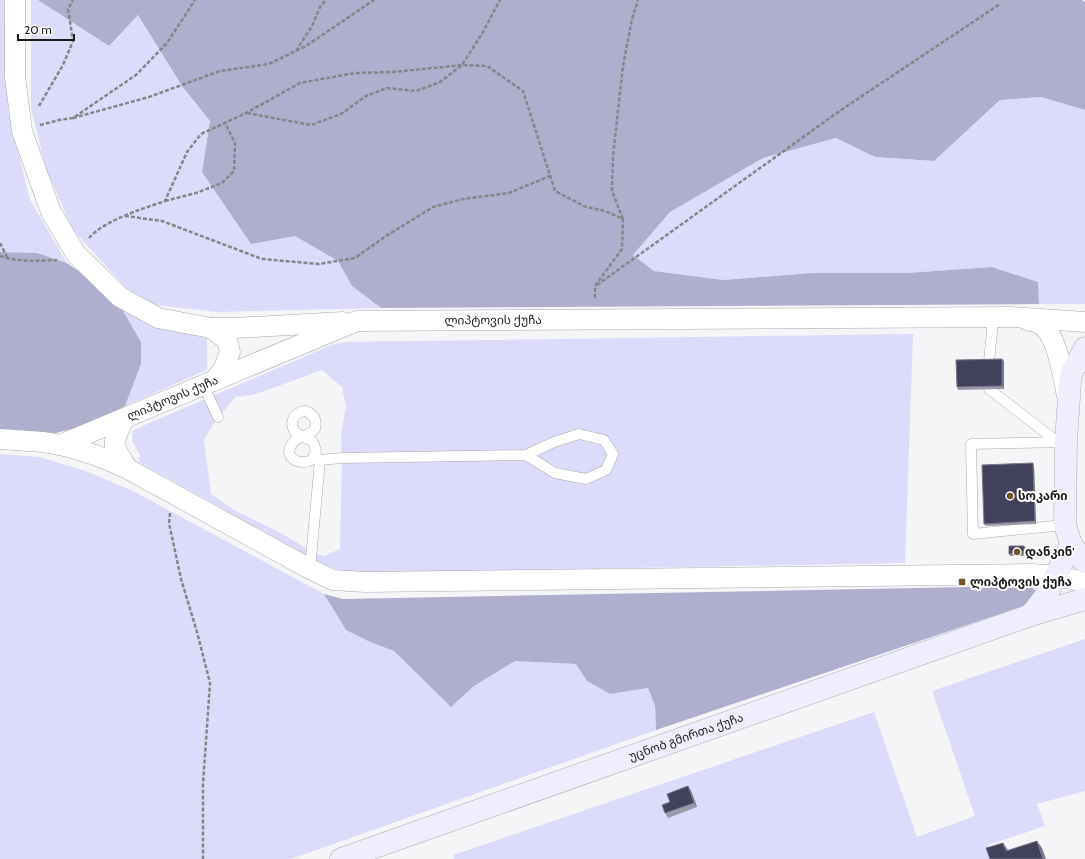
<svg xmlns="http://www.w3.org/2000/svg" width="1085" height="859" font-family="Cabin,'Noto Sans Georgian',sans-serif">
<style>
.green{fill:#dcdbf9;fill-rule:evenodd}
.forest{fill:#afafcd}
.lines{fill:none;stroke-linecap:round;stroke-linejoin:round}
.service-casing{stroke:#aaaaad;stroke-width:11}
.minor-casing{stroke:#aaaaad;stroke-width:21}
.secondary-casing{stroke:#aaaaad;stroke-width:23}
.path{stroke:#868688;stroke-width:2.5;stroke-dasharray:4 2;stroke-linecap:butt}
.service{stroke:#fff;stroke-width:10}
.minor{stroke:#fff;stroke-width:20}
.secondary{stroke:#eeeefd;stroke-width:22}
.wall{fill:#9c9ba9}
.shaded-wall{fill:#787789}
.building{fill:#42415a;stroke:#787789}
.poi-dot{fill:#715428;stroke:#fff;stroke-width:1.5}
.labels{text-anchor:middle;stroke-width:4;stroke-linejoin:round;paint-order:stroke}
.street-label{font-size:12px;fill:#1b1b1c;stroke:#fff}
.poi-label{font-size:12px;font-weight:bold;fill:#1b1b1c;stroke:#fff;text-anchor:start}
</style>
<rect width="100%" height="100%" fill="#f5f5f8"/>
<path class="green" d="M0 0H4L8 110 30 200 67 263 37 253 0 252Z
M31 0H38L109 46 138 15 182 86 210 121 202 172 295 236 338 261 352 286 381 308 218 312 155 305 125 287 73 230 46 169 31 108Z
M1041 97 1085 110V304H1039L1038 282 992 267 907 273H812L723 280 654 271 633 255 670 212 763 158 836 138 875 157 934 161 1000 100Z
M120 306 154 327 207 338V370L125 406 141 364Z
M913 334 905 563 363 573 342 571 322 564 139 462 140 455 132 441 133 431 147 424 329 346 343 342ZM322 370 342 387 346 407 341 435 342 458 340 549 324 556 312 552 281 533 234 510 211 494 204 440 218 417 236 397 253 395Z
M0 454 39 457 83 470 133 491 324 594 346 630 370 642 394 651 451 707 474 686 515 661 576 664 587 681 610 694 648 688 655 706 656 730 291 859H0Z
M1085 639V791L1037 804 1045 826 988 845 992 859H454L453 855 874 712 917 837 975 816 932 691Z"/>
<path class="forest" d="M38 0H1082L1085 2V110L1041 97 1000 100 934 161 875 157 836 138 763 158 670 212 633 255 654 271 723 280 812 273H907L992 267 1038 282 1039 304 381 308 352 286 338 261 295 236 251 244 202 172 210 121 182 86 138 15 109 46Z
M0 252 37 253 67 263 94 282 120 306 141 342V364L125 406 90 424 56 433 0 429Z
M1020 586H1031L1036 591 1034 596 1023 606 656 730 655 706 648 688 610 694 587 681 576 664 515 661 474 686 451 707 394 651 370 642 346 630 324 594 343 599Z"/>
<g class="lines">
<defs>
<path id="service" d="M989 361 992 332V317
M203 385 218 417
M989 389 1059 443
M303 437 295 432C289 422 293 413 305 411 314 414 317 420 315 429 309 437 297 435 292 444 277 467 330 470 312 441L303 437
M314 455 320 460 342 458 526 455 555 473 586 479 606 470 613 454 604 440 579 434 554 442 526 455
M1065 525 973 534 971 444 1066 442
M310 569 320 460"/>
<g id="minor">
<path d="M15 0V77L22 131 51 212 76 254 120 297 158 318 211 328H235L343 322"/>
<path d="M1027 320C1032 321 1040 323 1044 327 1058 340 1063 377 1067 396"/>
<path d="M211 328 227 340 230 352 224 368 214 381"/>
<path d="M124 419C111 446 111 444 128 469"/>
<path d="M0 439C14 440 29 441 43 442 72 446 101 456 128 469L310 569 333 580 365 582 1033 574 1056 576 1085 582"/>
<path id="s1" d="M60 445 357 321 1011 317 1085 322"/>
</g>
<g id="secondary">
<path d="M1085 348 1072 372 1070 382 1066 442 1065 525 1071 544 1085 562"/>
<path d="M1031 615 1047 594 1071 544"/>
<path id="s2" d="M341 859 1031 615 1085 599"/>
</g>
</defs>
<use href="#service" class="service-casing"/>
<use href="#minor" class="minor-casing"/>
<use href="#secondary" class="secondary-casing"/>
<path class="path" d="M296 51 312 26 320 7 326 0
M39 106 63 65 73 41 68 9 73 0
M247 113 311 125 341 114 366 96 387 88 416 91 440 82 462 65 483 32 500 0
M73 118 149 97 220 71 269 64 306 46 374 0
M40 125 59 120 73 118 136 75 167 43 195 0
M165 201 196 193 222 183 234 171 235 143 225 123
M125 216 162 221 262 259 319 264 355 258 386 236 433 207 463 199 509 193 550 176
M623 219 612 191 613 156 623 66 632 19 638 0
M89 238C105 220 142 209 165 201L187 152 201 134 246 113 300 83 355 73 394 72 462 65 487 66 523 91 555 191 586 207 605 211 623 219 622 249 595 286V300
M0 243 8 259
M0 256C18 262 38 261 57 260
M597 285 841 110 1000 4
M170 513 169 523 181 579 197 632 210 683 203 784V859"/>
<use href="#service" class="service"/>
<use href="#minor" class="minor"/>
<use href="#secondary" class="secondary"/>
</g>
<path class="wall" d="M1004 361V389L958 390 957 387Z
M1034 466 1036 524 986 526 984 524Z
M1026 548V556H1010L1009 554Z
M688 786 691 791 697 807 668 818 665 813 670 802Z"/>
<path class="shaded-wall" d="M1002 359 1004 361V389L1002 386Z
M1033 463 1034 466 1036 524 1035 521Z
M1024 546 1026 548V556L1024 554Z
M688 786 691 791 697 807 694 803Z
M1037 841 1042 848 1046 859H1043Z
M1003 843 1008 850 1011 858 1006 851Z"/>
<path class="building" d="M1002 359V386L957 387 956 360Z
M1033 463 1035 521 984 524 982 465Z
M1009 546H1024V554H1009Z
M688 786 694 803 665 813 662 805 670 802 667 794Z
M1037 841 1043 859H990L986 848 1003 843 1006 851Z"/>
<g class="poi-dot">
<circle cx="1010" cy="496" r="4"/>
<circle cx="1017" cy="552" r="4"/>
<rect x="958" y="578" width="8" height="8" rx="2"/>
</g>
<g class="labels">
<g class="street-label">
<text dy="4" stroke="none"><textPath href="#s1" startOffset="458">ლიპტოვის ქუჩა</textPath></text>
<text dy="4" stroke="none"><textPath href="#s1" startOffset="122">ლიპტოვის ქუჩა</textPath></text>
<text dy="4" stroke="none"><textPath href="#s2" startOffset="366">უცნობ გმირთა ქუჩა</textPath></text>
</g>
<g class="poi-label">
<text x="1018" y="500">სოკარი</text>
<text x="1025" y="556">დანკინ'</text>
<text x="970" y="586">ლიპტოვის ქუჩა</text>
</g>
</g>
<path d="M18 34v6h56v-6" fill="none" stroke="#1b1b1c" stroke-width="2"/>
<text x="24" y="34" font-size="12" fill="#1b1b1c" stroke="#ffffff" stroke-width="3" paint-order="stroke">20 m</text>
</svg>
